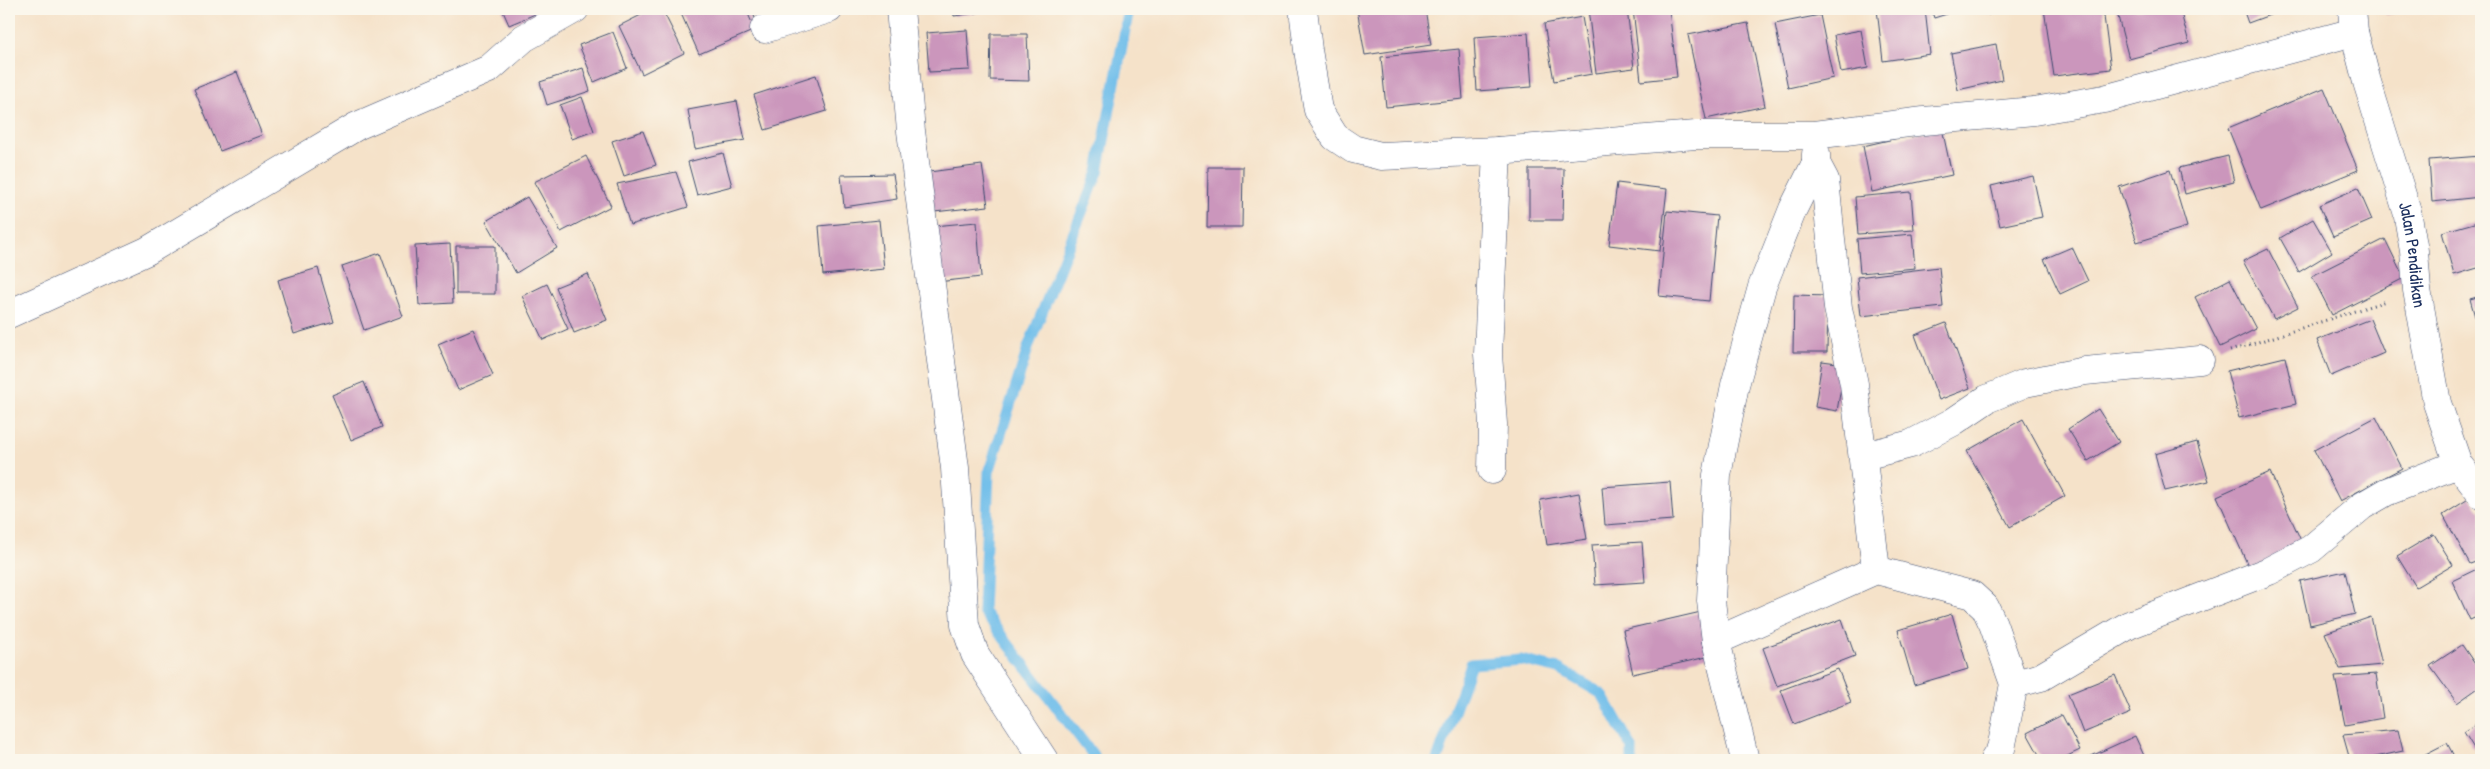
<svg xmlns="http://www.w3.org/2000/svg" width="2490" height="769" font-family="'Patrick Hand',sans-serif">
<style>
.lines{fill:none;stroke-linecap:round;stroke-linejoin:round}
.stream{stroke:#70beea;stroke-width:11}
.building{fill:#cb96bc}
.minor-casing{stroke:#3c4a6e;stroke-width:29}
.path{stroke:#3c4a6e;stroke-width:3;stroke-dasharray:1 4;stroke-linecap:butt}
.minor{stroke:#fff;stroke-width:28}
.labels{text-anchor:middle;stroke-width:4;stroke-linejoin:round;paint-order:stroke}
.street-label{font-size:18px;fill:#1b2f5e;stroke:#fbf7ec}
</style>
<rect width="100%" height="100%" fill="#fbf7ec"/>
<filter id="ink" filterUnits="userSpaceOnUse"><feTurbulence type="fractalNoise" baseFrequency=".02" numOctaves="2"/><feDisplacementMap in="SourceGraphic" scale="10" xChannelSelector="R" yChannelSelector="G"/><feConvolveMatrix kernelMatrix="1 2 1 2 8 2 1 2 1" color-interpolation-filters="sRGB"/></filter>
<filter id="wash" filterUnits="userSpaceOnUse"><feTurbulence type="fractalNoise" baseFrequency=".0096" numOctaves="4" result="noise"/><feDisplacementMap in="SourceGraphic" scale="20" xChannelSelector="R" yChannelSelector="G"/><feGaussianBlur stdDeviation="1.12" result="paint"/><feColorMatrix in="noise" values="0 0 0 0 0 0 0 0 0 0 0 0 0 0 0 0 0 1.4 0 .05"/><feComposite in="paint" operator="in"/></filter>
<g filter="url(#wash)">
<rect width="100%" height="100%" fill="#f5e2c9"/>
<g class="lines">
<path class="stream" d="M1097 760 983 611 989 472 1029 345 1098 172 1129 9
M1437 760 1471 664 1521 660 1559 669 1602 694 1632 748V760"/>
</g>
<g id="blocks">
<path class="building" d="M502 9H547L509 25Z
M653 9H662L684 53 642 74 619 26Z
M679 9H746L755 30 699 54Z
M752 9H792L757 25Z
M953 9H995L996 10 954 16Z
M1357 9H1425L1431 45 1365 55Z
M1588 9H1627L1634 68 1596 73Z
M1633 9H1669L1677 77 1641 81Z
M1877 9H1925L1930 54 1883 61Z
M1931 9H1963L1934 18Z
M1986 9H2007L1988 15Z
M2044 9H2103L2111 69 2054 76Z
M2116 9H2180L2189 43 2129 59Z
M2243 9H2286L2248 23Z
M2385 9H2410V10L2386 15Z
M1820 15 1833 78 1788 88 1775 24Z
M1582 17 1592 74 1554 81 1544 24Z
M1748 23 1765 106 1706 119 1688 35Z
M967 30 970 70 929 72 926 33Z
M1861 30 1868 68 1841 73 1834 35Z
M613 32 627 68 594 82 579 45Z
M1528 33 1532 87 1477 91 1474 37Z
M991 34H1027L1029 81 990 80Z
M1996 44 2002 80 1958 90 1951 53Z
M1459 49 1463 99 1386 107 1381 57Z
M583 68 590 91 547 105 540 82Z
M237 72 262 135 220 151 194 89Z
M816 75 827 111 765 130 754 95Z
M2324 88 2358 170 2261 210 2228 128Z
M582 97 594 131 572 139 560 105Z
M737 101 745 140 695 149 688 110Z
M1942 128 1952 175 1872 192 1863 146Z
M643 131 656 165 624 176 612 141Z
M723 153 732 186 697 195 688 162Z
M586 156 611 206 561 232 534 182Z
M2228 156 2234 182 2185 194 2179 168Z
M2481 156V197L2432 202 2429 160Z
M982 165 988 206 934 212 929 172Z
M1208 167H1243L1242 227H1207Z
M1529 169H1564L1563 220H1529Z
M2170 170 2187 227 2137 242 2119 187Z
M676 172 688 207 630 225 617 184Z
M893 174 897 199 844 207 841 175Z
M2033 176 2042 217 2000 226 1991 186Z
M1617 183 1667 189 1660 251 1609 245Z
M2358 188 2372 220 2333 237 2319 205Z
M1911 192 1914 230 1858 234 1855 197Z
M527 197 557 248 516 273 486 221Z
M1667 211 1717 216 1709 301 1659 296Z
M2313 219 2332 252 2299 272 2280 238Z
M879 220 884 269 823 275 819 226Z
M2481 221V267L2454 275 2442 232Z
M977 222 981 277 937 282 933 226Z
M1912 234 1915 268 1860 273 1857 239Z
M2385 239 2404 278 2332 315 2312 276Z
M450 244 453 303 419 305 415 246Z
M456 246H495V294H456Z
M2072 247 2088 281 2060 294 2044 259Z
M2268 249 2298 307 2274 319 2243 261Z
M380 253 403 316 364 330 342 266Z
M1939 267 1943 307 1861 316 1857 277Z
M318 268 334 322 294 334 278 280Z
M588 274 607 320 574 333 556 287Z
M2230 279 2256 329 2220 347 2195 297Z
M547 284 568 329 543 340 522 296Z
M1794 295 1828 296 1827 352H1793Z
M2481 296V338L2470 299Z
M2370 319 2384 353 2331 376 2317 340Z
M1946 323 1970 388 1939 400 1915 335Z
M473 329 493 375 458 390 438 344Z
M2285 357 2296 404 2239 418 2227 371Z
M1822 361 1845 364 1837 411 1815 407Z
M364 382 382 427 351 440 332 395Z
M2098 409 2119 442 2088 461 2068 429Z
M2376 417 2402 468 2340 501 2314 450Z
M2023 419 2065 496 2010 527 1967 451Z
M2197 442 2209 481 2165 491 2155 454Z
M2270 472 2303 545 2250 570 2217 496Z
M1670 482 1673 520 1605 525 1602 487Z
M1579 493 1587 539 1547 545 1540 500Z
M2470 498 2481 512V560L2470 564 2443 515Z
M2434 534 2453 565 2416 587 2397 556Z
M1642 542 1645 582 1595 585 1592 545Z
M2481 567V615L2470 620 2452 581Z
M2345 571 2355 614 2310 625 2300 581Z
M1701 612 1711 656 1633 674 1623 630Z
M1952 614 1968 669 1914 685 1898 630Z
M2371 617 2382 665 2340 669 2325 633Z
M1842 619 1855 656 1777 686 1763 648Z
M2462 645 2481 673V686L2457 703 2430 666Z
M1838 669 1851 702 1794 724 1781 690Z
M2376 674 2383 718 2345 725 2335 677Z
M2115 675 2131 713 2083 733 2068 694Z
M2062 715 2080 750 2059 760H2042L2027 733Z
M2481 721V760L2464 732Z
M2398 730 2403 751 2362 760H2350L2343 735Z
M2135 736 2146 760H2089L2087 758Z
M2447 743 2456 760H2414Z"/>
</g>
</g>
<g filter="url(#ink)">
<use href="#blocks" fill-opacity="0" stroke="#3c4a6e" stroke-width="1"/>
<g class="lines">
<defs>
<g id="minor">
<path d="M900 9 911 131 955 468 965 625 975 654 1044 760"/>
<path d="M1303 9 1308 50 1318 110 1335 137 1353 149 1381 156 1497 151 1696 135H1814L1924 121 2034 111 2104 99 2354 32"/>
<path id="s1" d="M2352 9 2354 32 2367 82 2407 211 2414 251 2417 290 2437 403 2458 464 2481 494"/>
<path d="M764 29 829 9"/>
<path d="M1816 154V163L1825 180 1838 308 1854 384 1876 570"/>
<path d="M9 314 147 251 357 126 489 69 524 38 575 9"/>
<path d="M1864 456 1911 444 1953 422 1987 399 2025 383 2085 371 2200 360"/>
<path d="M1492 470 1493 424 1488 354 1497 151"/>
<path d="M1716 641 1876 570 1972 595 1985 607 1993 624 2014 684 2001 749 1994 760"/>
<path d="M2014 684 2041 677 2129 625 2269 571 2311 549 2362 506 2386 492 2458 464"/>
<path d="M1745 760 1716 641 1711 601 1717 475 1735 385 1762 287 1793 209 1816 163"/>
</g>
</defs>
<use href="#minor" class="minor-casing"/>
<path class="path" d="M2230 351 2386 301"/>
<use href="#minor" class="minor"/>
</g>
</g>
<g class="labels">
<g class="street-label">
<text dy="6" stroke="none"><textPath href="#s1" startOffset="254">Jalan Pendidikan</textPath></text>
</g>
</g>
<rect width="2490" height="769" fill="none" stroke="#fbf7ec" stroke-width="30"/>
</svg>
